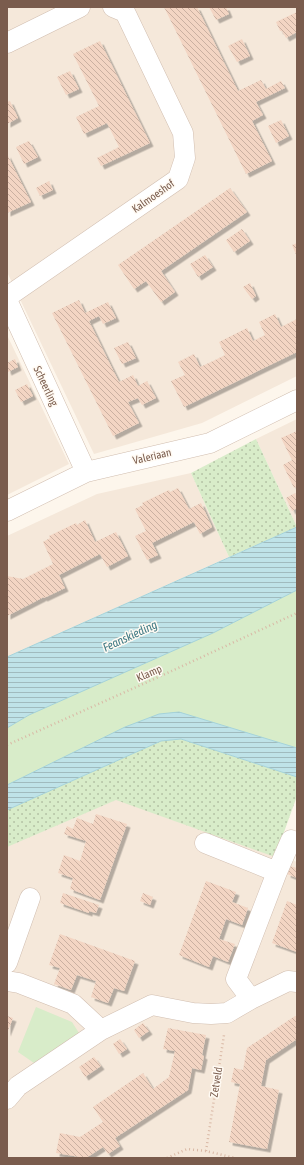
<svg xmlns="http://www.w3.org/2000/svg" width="304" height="1165" font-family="'Asap Condensed',sans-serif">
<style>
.residential{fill:#f5e8da}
.grass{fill:url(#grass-dots)}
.park{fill:#d8ecc9}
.water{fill:url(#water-rules);stroke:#a5d3da}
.building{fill:url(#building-back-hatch);filter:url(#shadow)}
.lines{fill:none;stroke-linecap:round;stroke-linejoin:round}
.street-casing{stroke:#d1beb0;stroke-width:21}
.path{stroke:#d9b8a5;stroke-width:2.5;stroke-dasharray:1 3;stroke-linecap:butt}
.street{stroke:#fff;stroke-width:20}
.labels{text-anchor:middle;stroke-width:3;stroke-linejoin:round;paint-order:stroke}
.street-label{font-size:11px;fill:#7a5c4d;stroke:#fffaf3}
.water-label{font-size:12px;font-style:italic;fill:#437c86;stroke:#fffaf3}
</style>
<defs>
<pattern id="grass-dots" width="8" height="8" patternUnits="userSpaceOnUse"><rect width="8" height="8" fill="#d8ecc9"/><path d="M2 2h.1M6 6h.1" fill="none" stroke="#b4c2a5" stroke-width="1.8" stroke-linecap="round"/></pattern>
<pattern id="water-rules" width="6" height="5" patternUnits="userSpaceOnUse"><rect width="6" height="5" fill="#bfe3e8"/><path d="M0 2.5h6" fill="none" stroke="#a0bbbe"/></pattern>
<pattern id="building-back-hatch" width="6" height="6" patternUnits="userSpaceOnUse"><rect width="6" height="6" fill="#f3d5c3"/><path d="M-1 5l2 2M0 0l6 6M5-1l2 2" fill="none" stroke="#cab0a1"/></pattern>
<filter id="shadow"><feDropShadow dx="3.5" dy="3.5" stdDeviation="0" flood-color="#0004"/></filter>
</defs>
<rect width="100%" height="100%" fill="#fdf6ec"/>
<path class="residential" d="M7 7H297V376L202 423 94 454 7 272Z
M7 335 69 464 7 495Z
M297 419V527L256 439Z
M191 473 229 557 7 657V536L97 494Z
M115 794 297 862V1158H7V845Z"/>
<path class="grass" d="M256 439 297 527 229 557 191 473Z
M181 739 297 777V796L275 857 116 800 7 847V810L161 741Z"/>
<path class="park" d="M297 585V768L173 727 7 803V719Z
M36 1007 72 1022 79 1033 34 1063 18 1052Z"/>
<path class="water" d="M297 527V590L213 633 29 715 7 728V657Z
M179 712 297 748V777L181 739 161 741 7 810V785L125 727 159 714Z"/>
<path class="building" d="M164 7H197L238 91 261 80 266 89 281 81 285 88 256 102 263 115 252 121 272 161 246 174Z
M209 7H226L229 14 216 20Z
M297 12V23L296 24 297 27V32L286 38 282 31H280L276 22Z
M242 39 250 56 237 62 228 46Z
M100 41 150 143 101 166 97 158 119 147 107 123 84 134 76 117 99 106 73 54Z
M70 71 79 89 66 95 57 77Z
M10 101 18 118 7 124V102Z
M281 120 289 136 276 143 268 126Z
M29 141 38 157 24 164 16 147Z
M7 154 31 202 7 213Z
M49 181 53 190 40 196 36 188Z
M230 188 247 212 161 271 175 292 161 302 146 281 134 289 118 265Z
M242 229 250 241 234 252 226 240Z
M297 243V257L292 245Z
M205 255 213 267 198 277 190 264Z
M250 283 256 296 252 299 243 287Z
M79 300 85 313 108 302 116 318 103 324 99 316 89 321 109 362 119 382 133 375 138 386 147 381 156 398 142 405 138 398 128 402 139 423 113 436 52 313Z
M275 314 281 327 297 319V352L184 407 171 381 185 375 178 362 194 354 200 367 213 361 225 355 219 342 247 328 253 341 265 335 259 322Z
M128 342 136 358 122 364 114 348Z
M15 359 18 367 8 372 7 369V363Z
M27 384 33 396 21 402 15 390Z
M297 431V486L294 488 283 465 292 460 281 438Z
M178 488 189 509 201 503 212 527 200 534 194 522 152 543 158 555 147 560 135 536 146 531 135 509 143 505 142 503 169 490 170 492Z
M295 493 297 497V508L292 511 286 498Z
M85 520 95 542 116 532 128 556 107 567 100 554 59 575 65 588 44 598 43 597 42 598 7 616V576L23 579 53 564 43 542 50 538 49 536 76 523 77 525Z
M96 814 127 824 100 900 70 889 73 878 58 873 64 855 80 861 86 841 64 834 67 826 73 829 77 818 93 824Z
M290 866 297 868V878L287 874Z
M206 881 236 892 232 902 248 908 242 925 226 919 219 939 235 944 228 962 213 956 209 967 179 955Z
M63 893 99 905 96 913 89 911V913L60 903Z
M143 893 153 897 150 905 140 901Z
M287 901 297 905V952L272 943Z
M60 934 135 961 124 991 114 988 108 1003 91 997 96 981 77 975 71 990 54 984 60 968 49 965Z
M7 1016 13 1018 7 1033Z
M295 1016H297V1039L266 1060 261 1086 279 1090 267 1149 229 1142 240 1084 231 1082 234 1068 243 1070 247 1048Z
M143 1023 149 1031 139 1038 134 1030Z
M168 1028 206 1035 202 1055 204 1056 201 1070 192 1068 188 1090 115 1138 120 1146 108 1154 103 1147 86 1158 56 1153 60 1133 80 1137 103 1122 93 1107 143 1073 153 1089 169 1077 175 1051 163 1049Z
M120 1039 127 1049 119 1054 113 1044Z
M94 1057 101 1066 85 1077 79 1067Z"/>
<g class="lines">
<defs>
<path id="street" d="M7 43 80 7
M7 297 178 179 185 158 183 133 125 12 113 7
M7 300 86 472
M7 511 86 472 210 443 297 400
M205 843 277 872 236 979 251 999
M277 872 291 840
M7 963 30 898
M7 981 19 983 73 1004 101 1030
M7 1099 18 1086 101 1030 152 1005 193 1013 211 1014 227 1013 251 999 288 981 297 982"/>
</defs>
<use href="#street" class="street-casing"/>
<path class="path" d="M7 745 163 675 297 613
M206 1151 224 1035
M167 1158 187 1149 206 1151 235 1158"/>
<use href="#street" class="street"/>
</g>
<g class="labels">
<g class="street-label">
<text transform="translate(153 196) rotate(-35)" y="4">Kalmoeshof</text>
<text transform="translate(46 386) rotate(65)" y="4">Scheerling</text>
<text transform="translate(152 456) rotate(-13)" y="4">Valeriaan</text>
<text transform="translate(149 673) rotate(-24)" y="4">Klamp</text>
<text transform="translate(216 1082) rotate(-81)" y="4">Zetveld</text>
</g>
<g class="water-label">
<text transform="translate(130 636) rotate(-25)" y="4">Feanskieding</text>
</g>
</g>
<rect width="304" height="1165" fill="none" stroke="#7a5c4d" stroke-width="16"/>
</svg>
